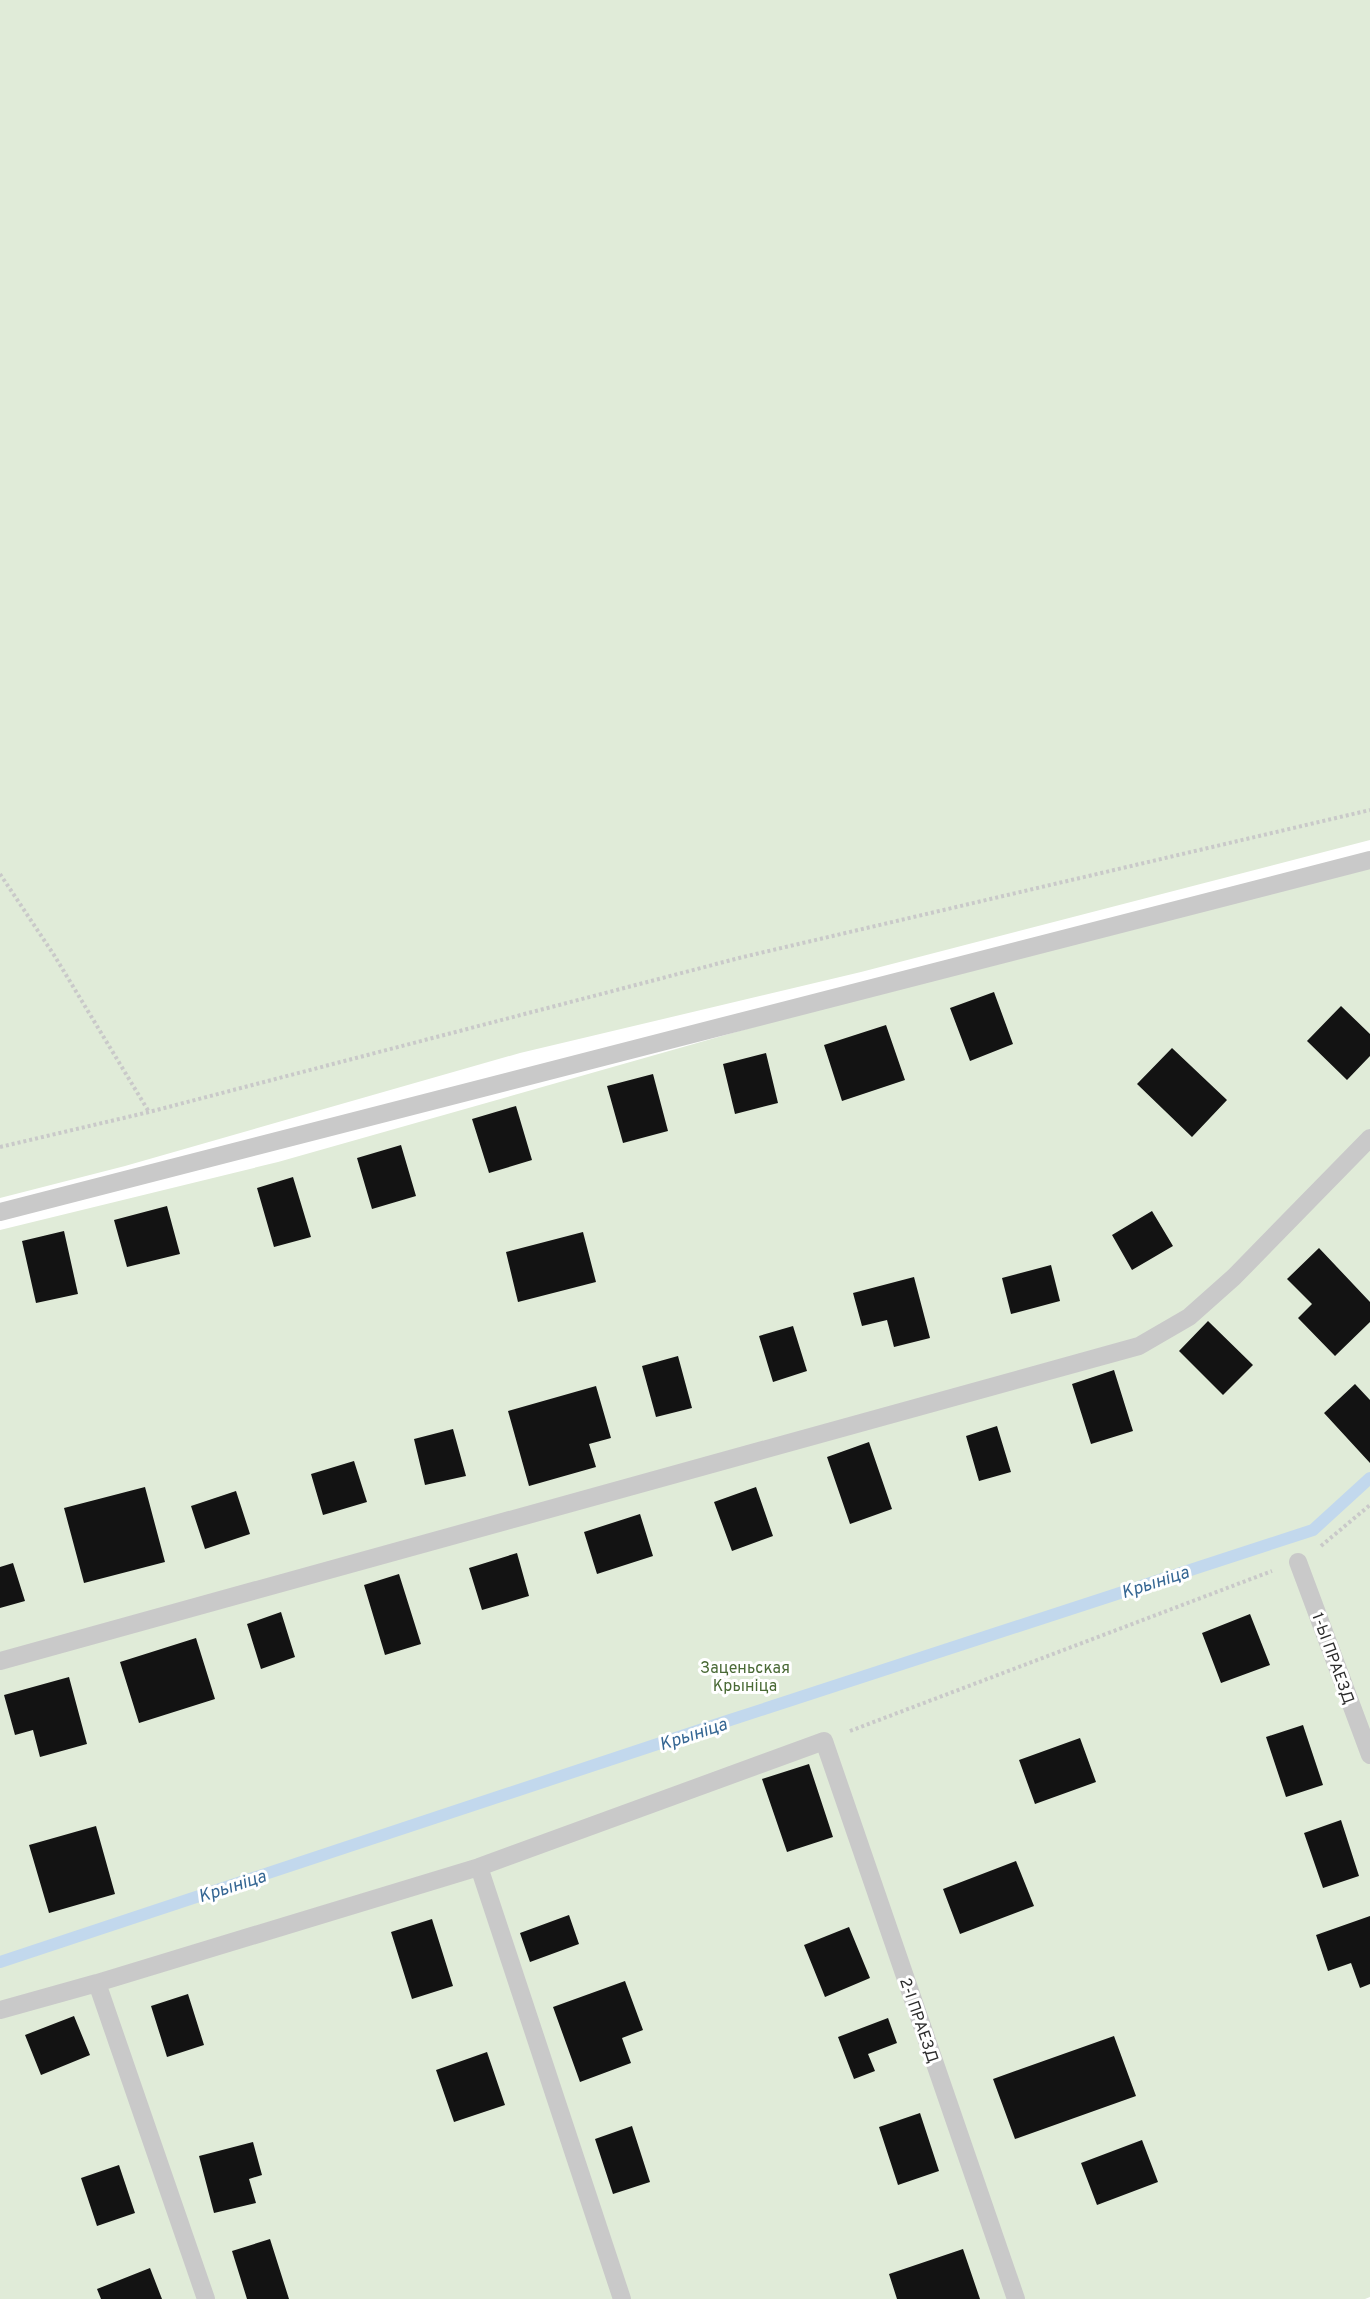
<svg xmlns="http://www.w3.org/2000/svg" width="1370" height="2299" font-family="Overpass,sans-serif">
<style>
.green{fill:#e0ebd8}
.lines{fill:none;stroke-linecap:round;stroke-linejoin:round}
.stream{stroke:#c2d8ed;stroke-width:12}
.building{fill:#131313}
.path{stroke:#c9c9c9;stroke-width:4;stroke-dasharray:3 3;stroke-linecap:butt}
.service{stroke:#c9c9c9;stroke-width:18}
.labels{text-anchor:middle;stroke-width:6;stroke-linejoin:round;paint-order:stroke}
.street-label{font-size:16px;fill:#2c2c2c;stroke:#fff}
.park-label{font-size:16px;fill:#4a6a36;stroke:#fff}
.water-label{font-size:18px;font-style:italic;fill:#356693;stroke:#fff}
</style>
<rect width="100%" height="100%" fill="#fff"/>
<path class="green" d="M0 0H1370V840L861 972 520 1053 125 1166 0 1198Z
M1370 852V2297L1365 2299H0V1230L278 1162Z"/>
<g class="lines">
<path class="stream" d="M0 1962 724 1722 1313 1530 1370 1478"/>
</g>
<path class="building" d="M994 992 1013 1044 970 1061 950 1008Z
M1341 1006 1370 1034V1056L1347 1080 1307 1041Z
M886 1025 905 1080 842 1101 824 1045Z
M1172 1048 1227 1100 1192 1137 1137 1084Z
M766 1053 778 1103 735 1114 723 1064Z
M653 1074 668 1131 623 1143 607 1086Z
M516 1106 532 1160 489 1173 472 1119Z
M401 1145 416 1196 372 1209 357 1158Z
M293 1177 311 1237 274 1247 257 1188Z
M167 1206 180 1254 127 1267 114 1220Z
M1152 1211 1173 1246 1132 1270 1112 1235Z
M64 1231 78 1294 36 1303 22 1241Z
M583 1232 596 1282 518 1302 506 1252Z
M1319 1248 1370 1302V1322L1335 1356 1298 1318 1312 1304 1287 1279Z
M1051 1265 1060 1301 1011 1314 1002 1278Z
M914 1277 930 1338 894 1347 887 1320 862 1326 853 1293Z
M1208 1321 1253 1365 1223 1395 1179 1351Z
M793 1326 807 1371 773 1382 759 1336Z
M678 1356 692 1408 656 1417 642 1366Z
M1114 1370 1133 1431 1091 1444 1072 1384Z
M1355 1384 1370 1400V1463L1324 1413Z
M596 1386 611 1438 589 1444 596 1467 529 1486 508 1411Z
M997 1426 1011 1472 979 1481 966 1436Z
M453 1429 466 1476 425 1485 414 1439Z
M869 1442 892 1509 850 1524 827 1457Z
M354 1461 367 1502 323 1515 311 1474Z
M145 1487 165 1562 84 1583 64 1508Z
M756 1487 773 1536 732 1551 714 1502Z
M236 1491 250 1534 205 1549 191 1506Z
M640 1514 653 1556 597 1574 584 1532Z
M517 1553 529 1596 482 1610 469 1568Z
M13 1563 25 1601 0 1608V1567Z
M399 1574 421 1644 385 1655 364 1585Z
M281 1612 295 1657 261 1669 247 1624Z
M1250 1614 1270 1665 1221 1683 1202 1633Z
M196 1638 215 1699 139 1723 120 1662Z
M69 1677 87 1744 40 1757 33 1730 15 1735 4 1695Z
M1303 1725 1323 1785 1286 1797 1266 1737Z
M1080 1738 1096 1782 1035 1804 1019 1760Z
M809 1764 833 1837 787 1852 762 1779Z
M1341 1820 1359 1876 1323 1888 1304 1833Z
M96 1826 115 1894 49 1913 29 1845Z
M1016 1861 1034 1906 960 1934 943 1889Z
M569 1915 579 1944 530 1962 520 1933Z
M1370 1916V1984L1360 1988 1351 1963 1328 1971 1316 1935Z
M432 1919 453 1986 412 1999 391 1932Z
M849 1927 870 1978 825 1997 804 1945Z
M625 1981 643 2030 622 2038 631 2063 580 2082 553 2007Z
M188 1994 204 2045 167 2057 151 2006Z
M74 2016 90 2055 41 2075 25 2035Z
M888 2018 897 2043 868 2054 875 2071 854 2079 838 2037Z
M1114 2036 1136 2096 1015 2139 993 2079Z
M487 2052 505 2105 454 2122 436 2070Z
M920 2113 939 2171 898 2185 879 2127Z
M632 2126 650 2182 613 2194 595 2139Z
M1142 2140 1158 2182 1097 2205 1081 2163Z
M253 2142 262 2175 249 2179 256 2203 214 2213 199 2156Z
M119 2165 135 2213 97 2226 81 2178Z
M270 2239 289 2299H247L232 2251Z
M963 2249 980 2299H897L889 2274Z
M150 2268 162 2299H101L97 2289Z"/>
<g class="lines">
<path class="path" d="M0 874 54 955 149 1112
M0 1147 149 1112 743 957 1370 810
M1321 1546 1370 1505
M850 1731 1272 1571"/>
<path class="service" d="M0 1212 1370 860
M1298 1562 1370 1755
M0 1661 1139 1346 1189 1317 1234 1277 1370 1138
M479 1867 622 2299
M97 1983 206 2299
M0 2010 97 1983 479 1867 824 1741 1016 2299"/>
</g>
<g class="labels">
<g class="street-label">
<text transform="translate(1334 1658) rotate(70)" y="6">1-Ы ПРАЕЗД</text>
<text transform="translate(920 2020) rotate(71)" y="6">2-І ПРАЕЗД</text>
</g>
<g class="park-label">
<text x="745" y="1673">Заценьская<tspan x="745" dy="18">Крыніца</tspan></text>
</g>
<g class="water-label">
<text transform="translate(1155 1582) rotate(-18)" y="6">Крыніца</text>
<text transform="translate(693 1734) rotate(-18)" y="6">Крыніца</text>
<text transform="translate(232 1886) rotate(-18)" y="6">Крыніца</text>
</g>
</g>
</svg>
